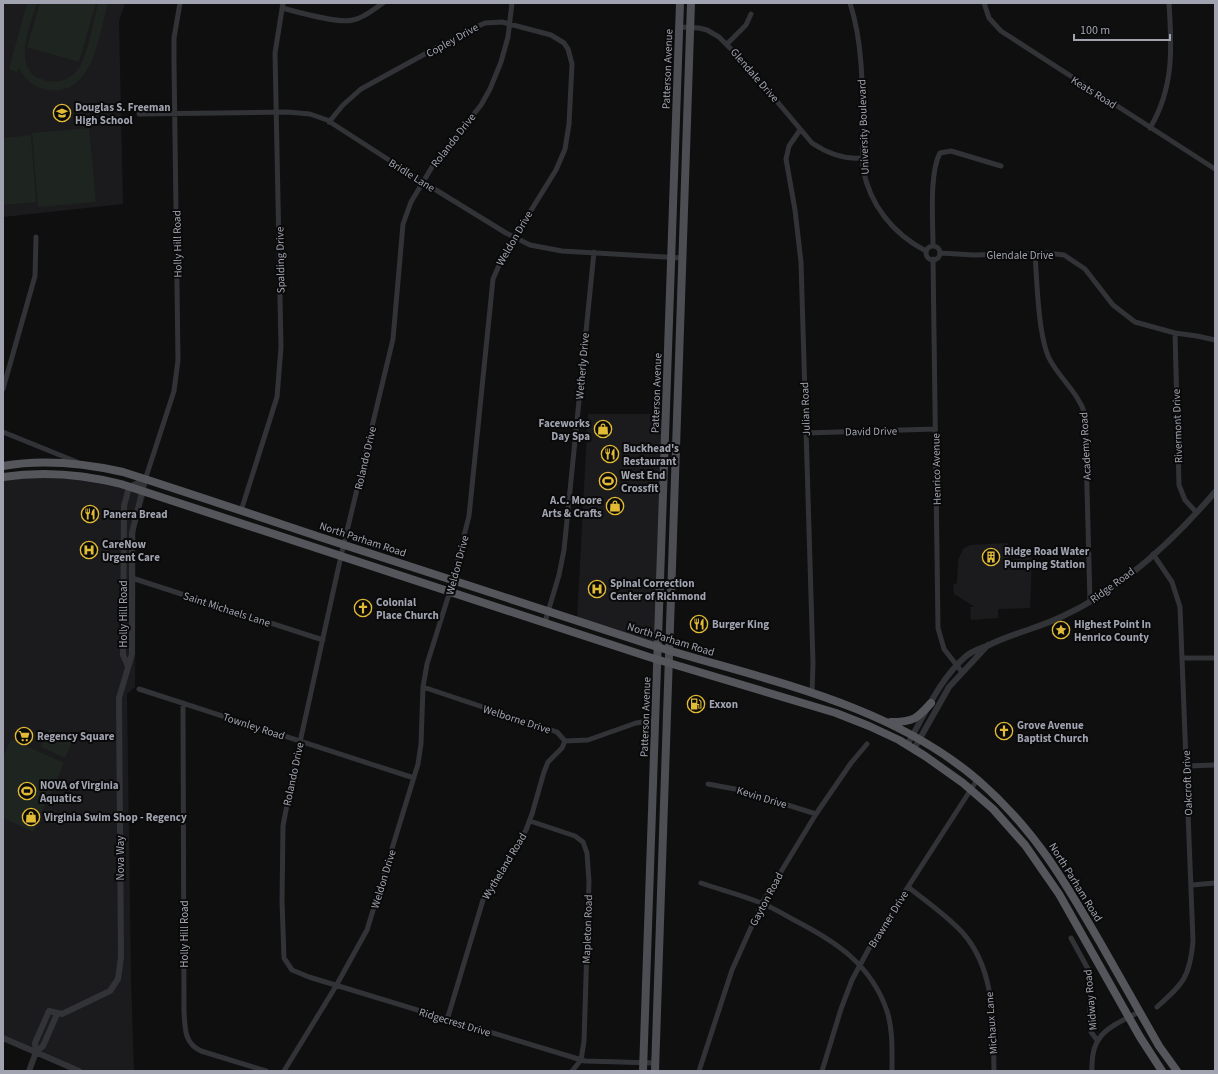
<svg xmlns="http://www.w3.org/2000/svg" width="1218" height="1074" font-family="'Source Sans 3',sans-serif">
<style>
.built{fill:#1b1b1d}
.green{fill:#1e241f}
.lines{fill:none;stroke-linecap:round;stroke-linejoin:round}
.minor{stroke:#323337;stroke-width:5}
.tertiary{stroke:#323337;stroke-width:6}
.primary{stroke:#4d4d54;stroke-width:8}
.trunk{stroke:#55565c;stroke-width:8}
.labels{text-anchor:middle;stroke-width:4;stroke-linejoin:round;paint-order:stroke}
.street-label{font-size:11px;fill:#a1a4b0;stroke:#0a0a0b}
.poi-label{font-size:11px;font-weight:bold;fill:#a1a4b0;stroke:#0a0a0b;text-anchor:start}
</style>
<rect width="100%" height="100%" fill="#0f0f10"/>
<path class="built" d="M3 3H125L119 21 123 204 3 217Z
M588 414H660L667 432 658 647 577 620Z
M57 474 147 492 136 526 135 687 127 694 131 975 134 1071H79L3 1038V480Z
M1008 543 1009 560 1032 557 1030 608 998 609V618L971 620 970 607H975L954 594 953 585 957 583 958 560 963 549 970 545Z"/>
<path class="green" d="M27 3H37C30 27 8 75 49 81 59 83 70 79 77 71 87 58 94 20 98 3H108C99 35 93 97 48 90 35 88 25 80 19 68L17 72 9 69Z
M40 3H96L79 62 27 47Z
M89 128 96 202 38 207 32 133Z
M31 135 36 202 3 205V138Z
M49 729 73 740 65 758 41 747Z
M11 739 64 763 33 832 3 818V757Z"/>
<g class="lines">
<path class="minor" d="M512 3 508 37 501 62 490 89 481 105 432 167 411 202 403 224 393 339 341 556 291 783 283 826 282 901 284 958 292 970 309 977 585 1061 655 1063
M850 3C867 56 861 114 863 169 870 205 893 234 926 251
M984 3 989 18 1001 31 1215 169
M282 8C298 12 338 24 353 20 364 18 374 9 383 3
M679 27 699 28 707 30 719 37 743 61 812 143C827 153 844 160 863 158
M727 44 746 25 751 14
M139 114 287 112 310 114 327 120 423 182 506 233 530 245 562 251 682 258
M1150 128C1174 88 1172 48 1169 3
M800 130 789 146 786 159 795 210 801 262 813 663 812 694
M933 246C933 222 929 173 940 153L951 151 1001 166
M926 253a7 7 0 1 1 14 0a7 7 0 1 1-14 0Z
M940 253 974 255 1047 253 1064 255 1085 269 1113 305 1135 322 1175 333 1197 336 1215 340
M1035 254C1037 281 1038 334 1049 358 1059 378 1078 392 1085 414L1090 602
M933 259 938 628 944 649 962 672
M1175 333 1179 485 1185 500 1197 513
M3 389 35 276 36 237
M3 432 77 462
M806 433 935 429
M145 480 174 391 178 360 174 63V38L180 3
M241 511 277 397 281 347 275 53 283 3
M1153 554 1172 582 1180 607 1193 941C1190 977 1183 984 1157 1007
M132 578 323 640
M545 622 559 575 564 550 594 252
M1183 658H1215
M423 687 557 732 565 741 588 740 636 723 656 720
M139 689 414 778
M183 703 184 1011C185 1028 184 1043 201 1051L266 1071
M1187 766 1215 765
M708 784 740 790 816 814
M530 821 575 836 583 842 587 853 589 881 584 1041 581 1060 572 1071
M701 883C721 890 742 895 761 903 772 907 783 914 794 920 835 941 871 964 887 1011 893 1030 892 1051 892 1071
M1192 885 1215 883
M908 887C926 901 946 915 962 932 996 970 993 1023 994 1071
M1071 938 1088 969 1091 1032 1097 1040
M447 1020 483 900 526 830 532 814 544 772 548 762 562 748 565 741
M284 1071 336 986 367 930 418 764 421 744 423 687 427 664 450 591 469 516 493 279 504 254 556 170 565 149 569 124 572 64 568 49 564 43 551 35 502 22 485 23 465 32 361 89 343 105 329 122
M699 1071 732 970 762 903 816 814 851 763 867 744
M822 1071 841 1009 852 980 873 941 977 780
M1092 1071C1090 1033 1110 1027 1139 1012"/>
<path class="tertiary" d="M128 666 123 655 124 506 129 487 145 480
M907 745C925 715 938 681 965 657 973 650 980 649 989 645 1013 633 1039 628 1063 616 1122 589 1173 541 1215 492
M914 749 949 687 988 645
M3 1038 79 1071
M36 1052 35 1043 49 1011 62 1014 110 991 118 979 121 957 119 698 132 654V533L145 480
M29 1071 36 1052 43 1046 57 1014"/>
<path class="primary" d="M643 1071 680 3
M655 1071 691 3"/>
<path class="trunk" d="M3 466C43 459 83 463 123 472 192 494 260 517 329 540 436 575 542 609 648 644 762 680 886 701 979 781 1035 830 1064 880 1101 944 1120 978 1140 1012 1159 1046L1177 1071
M3 477C42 471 82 474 121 484L649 657 836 713 869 726 899 740 925 756 963 783 993 809 1025 845 1059 894 1140 1037 1162 1071
M891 722C913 722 917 719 931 703"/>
</g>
<defs>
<symbol id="school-ring" viewBox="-11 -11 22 22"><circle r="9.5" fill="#0a0a0b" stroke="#e2bb35" stroke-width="1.5"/><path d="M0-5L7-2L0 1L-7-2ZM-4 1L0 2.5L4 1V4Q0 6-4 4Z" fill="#e2bb35"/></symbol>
<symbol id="shop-ring" viewBox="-11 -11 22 22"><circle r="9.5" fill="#0a0a0b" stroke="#e2bb35" stroke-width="1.5"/><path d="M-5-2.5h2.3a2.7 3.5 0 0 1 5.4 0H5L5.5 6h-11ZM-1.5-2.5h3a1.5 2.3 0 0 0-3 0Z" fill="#e2bb35"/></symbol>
<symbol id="restaurant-ring" viewBox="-11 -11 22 22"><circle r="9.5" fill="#0a0a0b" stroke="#e2bb35" stroke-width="1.5"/><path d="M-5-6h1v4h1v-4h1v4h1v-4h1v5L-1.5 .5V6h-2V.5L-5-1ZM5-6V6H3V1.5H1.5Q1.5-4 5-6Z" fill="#e2bb35"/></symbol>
<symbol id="stadium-ring" viewBox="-11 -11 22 22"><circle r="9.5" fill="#0a0a0b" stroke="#e2bb35" stroke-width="1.5"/><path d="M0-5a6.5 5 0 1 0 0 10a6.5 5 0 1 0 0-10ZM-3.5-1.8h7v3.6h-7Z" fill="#e2bb35"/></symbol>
<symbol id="hospital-ring" viewBox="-11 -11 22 22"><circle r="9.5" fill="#0a0a0b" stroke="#e2bb35" stroke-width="1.5"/><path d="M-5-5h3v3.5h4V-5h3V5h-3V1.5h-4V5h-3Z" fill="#e2bb35"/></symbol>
<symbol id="building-ring" viewBox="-11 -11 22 22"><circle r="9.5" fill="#0a0a0b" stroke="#e2bb35" stroke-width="1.5"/><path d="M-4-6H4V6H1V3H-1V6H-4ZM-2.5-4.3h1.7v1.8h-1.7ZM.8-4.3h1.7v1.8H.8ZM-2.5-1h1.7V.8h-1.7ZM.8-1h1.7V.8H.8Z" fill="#e2bb35"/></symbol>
<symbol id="church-ring" viewBox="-11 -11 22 22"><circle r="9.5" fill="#0a0a0b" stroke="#e2bb35" stroke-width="1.5"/><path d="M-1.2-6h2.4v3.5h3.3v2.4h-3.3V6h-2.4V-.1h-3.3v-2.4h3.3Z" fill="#e2bb35"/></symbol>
<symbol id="sight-ring" viewBox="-11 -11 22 22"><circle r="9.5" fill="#0a0a0b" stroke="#e2bb35" stroke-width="1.5"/><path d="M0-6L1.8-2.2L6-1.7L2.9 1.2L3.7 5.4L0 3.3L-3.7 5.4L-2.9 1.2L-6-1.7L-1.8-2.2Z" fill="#e2bb35"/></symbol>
<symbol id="fuel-ring" viewBox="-11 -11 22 22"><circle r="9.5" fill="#0a0a0b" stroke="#e2bb35" stroke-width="1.5"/><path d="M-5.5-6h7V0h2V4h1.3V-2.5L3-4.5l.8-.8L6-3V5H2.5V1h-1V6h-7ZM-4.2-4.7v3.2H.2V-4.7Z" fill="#e2bb35"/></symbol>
<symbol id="supermarket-ring" viewBox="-11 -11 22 22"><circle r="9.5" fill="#0a0a0b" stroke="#e2bb35" stroke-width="1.5"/><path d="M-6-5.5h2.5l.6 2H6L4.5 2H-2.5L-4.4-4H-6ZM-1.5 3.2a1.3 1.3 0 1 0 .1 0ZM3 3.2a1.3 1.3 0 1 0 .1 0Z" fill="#e2bb35"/></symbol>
</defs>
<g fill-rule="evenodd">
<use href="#school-ring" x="52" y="103" width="20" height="20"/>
<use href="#shop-ring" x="593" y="419" width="20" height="20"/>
<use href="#restaurant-ring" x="600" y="444" width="20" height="20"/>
<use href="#stadium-ring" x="598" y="471" width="20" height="20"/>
<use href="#shop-ring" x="605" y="496" width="20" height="20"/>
<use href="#restaurant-ring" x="80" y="504" width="20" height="20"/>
<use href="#hospital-ring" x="79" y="540" width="20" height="20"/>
<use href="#building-ring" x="981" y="547" width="20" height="20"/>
<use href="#hospital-ring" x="587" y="579" width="20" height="20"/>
<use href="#church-ring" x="353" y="598" width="20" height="20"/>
<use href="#restaurant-ring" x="689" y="614" width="20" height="20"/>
<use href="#sight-ring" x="1051" y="620" width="20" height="20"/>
<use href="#fuel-ring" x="686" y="694" width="20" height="20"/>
<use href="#church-ring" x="994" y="721" width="20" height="20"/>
<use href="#supermarket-ring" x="14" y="726" width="20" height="20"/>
<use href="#stadium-ring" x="17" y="781" width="20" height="20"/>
<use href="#shop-ring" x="21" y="807" width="20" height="20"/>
</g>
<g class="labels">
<g class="street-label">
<text transform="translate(452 40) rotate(-29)" y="4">Copley Drive</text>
<text transform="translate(667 69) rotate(-88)" y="4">Patterson Avenue</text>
<text transform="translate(755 75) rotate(49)" y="4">Glendale Drive</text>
<text transform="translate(1094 92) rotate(32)" y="4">Keats Road</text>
<text transform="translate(863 127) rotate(-92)" y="4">University Boulevard</text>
<text transform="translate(453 140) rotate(-52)" y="4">Rolando Drive</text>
<text transform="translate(412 175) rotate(32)" y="4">Bridle Lane</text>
<text transform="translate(514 238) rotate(-60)" y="4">Weldon Drive</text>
<text transform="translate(177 244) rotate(-91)" y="4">Holly Hill Road</text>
<text x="1020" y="259">Glendale Drive</text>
<text transform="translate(280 260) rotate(-91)" y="4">Spalding Drive</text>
<text transform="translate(582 366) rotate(-85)" y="4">Wetherly Drive</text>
<text transform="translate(656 393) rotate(-88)" y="4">Patterson Avenue</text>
<text transform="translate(805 409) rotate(-92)" y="4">Julian Road</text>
<text transform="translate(1177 426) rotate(-92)" y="4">Rivermont Drive</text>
<text transform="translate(871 431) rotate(-1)" y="4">David Drive</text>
<text transform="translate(1085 446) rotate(-93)" y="4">Academy Road</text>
<text transform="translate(365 458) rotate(-77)" y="4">Rolando Drive</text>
<text transform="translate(936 469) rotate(-91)" y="4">Henrico Avenue</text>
<text transform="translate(363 539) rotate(18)" y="4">North Parham Road</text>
<text transform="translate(457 565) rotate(-75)" y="4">Weldon Drive</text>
<text transform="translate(1112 585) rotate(-36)" y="4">Ridge Road</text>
<text transform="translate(227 609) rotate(18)" y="4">Saint Michaels Lane</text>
<text transform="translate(123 614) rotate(-90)" y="4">Holly Hill Road</text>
<text transform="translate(671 639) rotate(17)" y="4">North Parham Road</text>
<text transform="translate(645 717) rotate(-88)" y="4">Patterson Avenue</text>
<text transform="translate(517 719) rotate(18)" y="4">Welborne Drive</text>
<text transform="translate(254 726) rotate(18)" y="4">Townley Road</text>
<text transform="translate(293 774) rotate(-78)" y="4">Rolando Drive</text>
<text transform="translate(1187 783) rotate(-92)" y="4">Oakcroft Drive</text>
<text transform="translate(762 797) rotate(17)" y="4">Kevin Drive</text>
<text transform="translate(120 858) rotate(-90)" y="4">Nova Way</text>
<text transform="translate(504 866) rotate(-59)" y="4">Wytheland Road</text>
<text transform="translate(383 879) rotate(-73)" y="4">Weldon Drive</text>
<text transform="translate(1076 882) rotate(58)" y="4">North Parham Road</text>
<text transform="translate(766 899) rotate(-62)" y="4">Gayton Road</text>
<text transform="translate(888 919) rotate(-58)" y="4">Brawner Drive</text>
<text transform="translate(587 929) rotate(-88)" y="4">Mapleton Road</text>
<text transform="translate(184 934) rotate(-90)" y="4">Holly Hill Road</text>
<text transform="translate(1090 1000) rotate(-95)" y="4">Midway Road</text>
<text transform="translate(455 1022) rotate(17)" y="4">Ridgecrest Drive</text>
<text transform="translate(991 1023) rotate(-94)" y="4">Michaux Lane</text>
</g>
<g class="poi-label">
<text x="75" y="111">Douglas S. Freeman<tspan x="75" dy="13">High School</tspan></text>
<text x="590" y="427" text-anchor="end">Faceworks<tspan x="590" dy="13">Day Spa</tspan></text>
<text x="623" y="452">Buckhead's<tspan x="623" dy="13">Restaurant</tspan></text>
<text x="621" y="479">West End<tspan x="621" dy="13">Crossfit</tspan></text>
<text x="602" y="504" text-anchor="end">A.C. Moore<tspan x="602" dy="13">Arts &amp; Crafts</tspan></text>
<text x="103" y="518">Panera Bread</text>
<text x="102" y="548">CareNow<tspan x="102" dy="13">Urgent Care</tspan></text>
<text x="1004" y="555">Ridge Road Water<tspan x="1004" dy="13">Pumping Station</tspan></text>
<text x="610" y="587">Spinal Correction<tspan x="610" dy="13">Center of Richmond</tspan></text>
<text x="376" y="606">Colonial<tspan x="376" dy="13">Place Church</tspan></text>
<text x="712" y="628">Burger King</text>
<text x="1074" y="628">Highest Point In<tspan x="1074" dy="13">Henrico County</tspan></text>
<text x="709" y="708">Exxon</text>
<text x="1017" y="729">Grove Avenue<tspan x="1017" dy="13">Baptist Church</tspan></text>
<text x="37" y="740">Regency Square</text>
<text x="40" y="789">NOVA of Virginia<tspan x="40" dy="13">Aquatics</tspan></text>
<text x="44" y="821">Virginia Swim Shop - Regency</text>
</g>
</g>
<rect width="1218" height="1074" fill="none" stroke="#a1a4b0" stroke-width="8"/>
<path d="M1074 34v6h96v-6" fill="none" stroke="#a1a4b0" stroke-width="2"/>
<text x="1080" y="34" font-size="12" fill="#a1a4b0" stroke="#0a0a0b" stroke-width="3" paint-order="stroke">100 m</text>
</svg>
